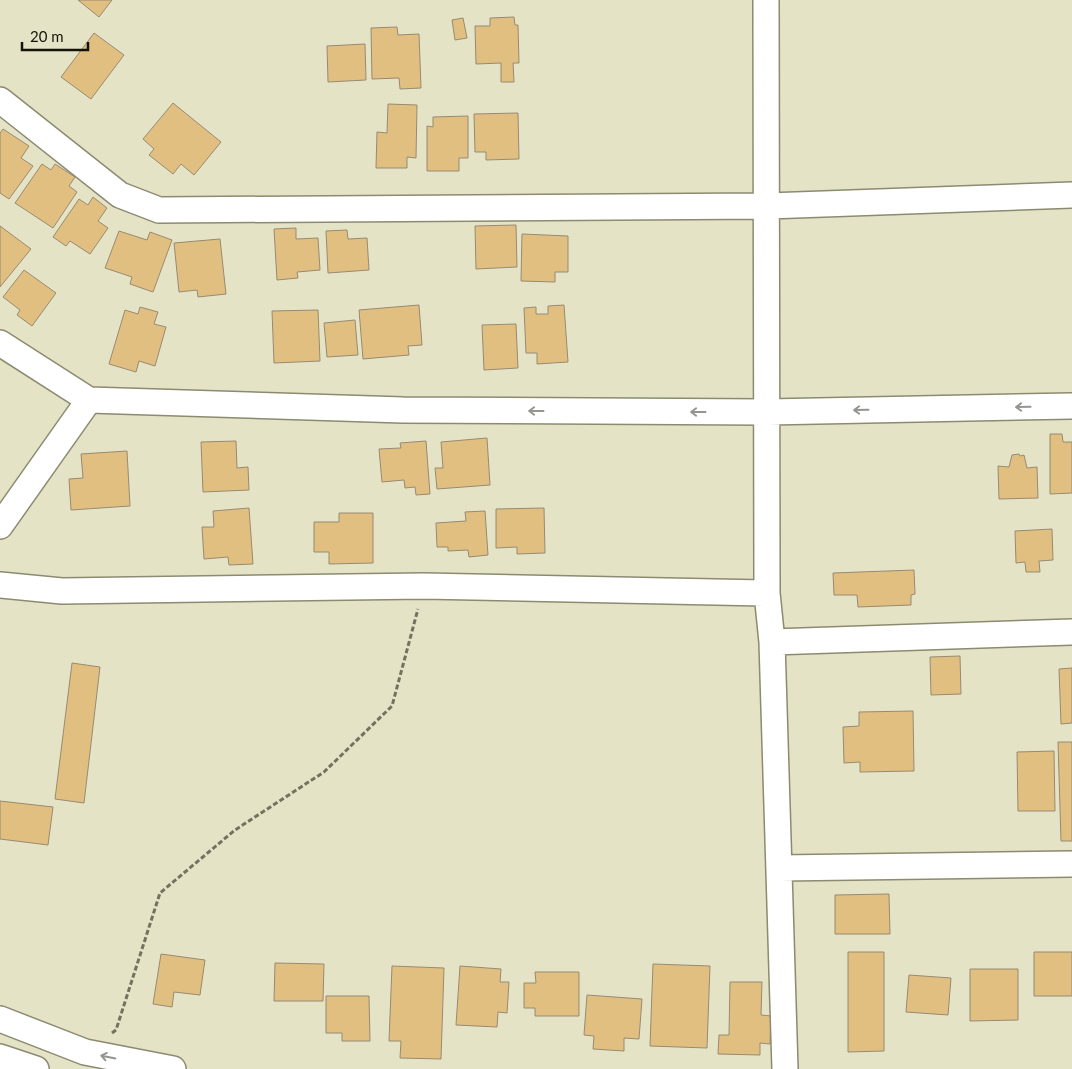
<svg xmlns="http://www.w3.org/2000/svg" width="1072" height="1069" font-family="Lato,sans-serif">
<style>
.building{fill:#e1bf81;stroke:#988a72}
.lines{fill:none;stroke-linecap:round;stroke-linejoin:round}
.minor-casing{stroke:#8c8a70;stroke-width:28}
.path{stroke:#73725f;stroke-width:3;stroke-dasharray:5 2.5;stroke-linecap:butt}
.minor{stroke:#fff;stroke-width:25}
.oneway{stroke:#959590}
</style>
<rect width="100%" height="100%" fill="#e5e3c6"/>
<path class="building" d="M78 0H112L99 17Z
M514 17 515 25H518L519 63H513L514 82H501V63L476 64 475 26H490V18Z
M463 18 467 38 455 40 452 20Z
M397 27 398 35 419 34 421 88 400 89 399 78 372 79 371 28Z
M94 33 124 55 91 99 61 77Z
M365 44 366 80 328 82 327 46Z
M173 103 221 142 194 175 181 164 173 174 149 155 154 149 143 139Z
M388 104 417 105 416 158 407 157V168H376L377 132 387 133Z
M518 113 519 159 486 160V152H475L474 114Z
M468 116V158H459V171H427V126L433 127V117Z
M3 129 29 146 21 158 33 166 9 199 0 193V133Z
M42 164 51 170 55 164 75 177 69 186 77 192 53 228 15 203Z
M93 197 107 208 98 221 108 228 90 254 70 241 66 246 53 237 79 199 88 205Z
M516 225 517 267 476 269 475 226Z
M0 226 31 249 0 287Z
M296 228V239L318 238 320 270 297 272 298 278 277 280 274 229Z
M347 230 348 239 367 238 369 270 328 273 326 231Z
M119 231 147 240 150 232 172 240 153 292 130 284 132 277 105 268Z
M522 234 568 236V272H555V282L521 281Z
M220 239 226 294 198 297 197 290 179 292 174 243Z
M24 270 56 293 32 326 17 315 20 310 3 297Z
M419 305 422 345 408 346 409 355 363 359 359 310Z
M564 305 568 362 537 364V353H526L524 308 536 307V314H548V306Z
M140 307 158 312 154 324 166 327 155 366 139 361 136 372 109 364 125 310 138 314Z
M318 310 320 361 274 363 272 311Z
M355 320 358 355 327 357 324 323Z
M516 324 518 368 484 370 482 325Z
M1050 434H1062L1063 442H1072V493L1050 494Z
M487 438 490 485 437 489 435 468H443L441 442Z
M236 441 237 468 248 467 249 490 203 492 201 442Z
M426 441 430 494 416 495 415 487 405 488 404 480 382 482 379 449 401 448 400 443Z
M127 451 130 506 71 510 69 479 83 478 81 454Z
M1019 454 1020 456 1024 455 1027 468 1037 467 1038 498 999 499 998 466 1009 467 1012 455Z
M249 508 253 564 229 565 228 557 204 559 202 527H214L213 511Z
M544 508 545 553 517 554V547L496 548V509Z
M485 511 488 555 469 557 468 550 448 551V547H437L436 523 466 521 465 512Z
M339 513H373V563L329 564V552H314V522H339Z
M1052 529 1053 560 1039 561 1040 572H1026L1025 562 1016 563 1015 531Z
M914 570 915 594 911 595V605L858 607 857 595H834L833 573Z
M960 656 961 694 931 695 930 657Z
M72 663 100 667 84 803 55 799Z
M1072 668V723L1061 724 1059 669Z
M913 711 914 771 860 772V762L844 763 843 727 859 726V712Z
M1058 742H1072V841H1061Z
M1054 751 1055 811H1018L1017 752Z
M0 801 53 807 48 845 0 839Z
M889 894 890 934H835V895Z
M848 952H884V1051L848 1052Z
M1034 952H1072V996H1034Z
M161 954 205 960 200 995 174 992 172 1007 153 1004Z
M275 963 324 964 323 1001H274Z
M653 964 710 966 707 1048 650 1046Z
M392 966 444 968 441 1059 400 1058 401 1041H389Z
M460 966 501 969 500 982H509L507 1013 498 1012 497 1027 456 1025Z
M970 969H1018V1020L970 1021Z
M535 972H579V1016H535V1008H524V983H536Z
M909 975 951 978 948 1015 906 1012Z
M730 982H762L761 1015 771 1016 770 1044 760 1043V1055L718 1054 719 1035H729Z
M587 995 642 999 639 1039 624 1038V1051L593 1049 594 1036 584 1035Z
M326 996H369L370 1041H342V1033H326Z"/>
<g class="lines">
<defs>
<path id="minor" d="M766 0 767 593 772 642 785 1069
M0 100 120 195 159 210 768 206 1072 195
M0 343 89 400 403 410 768 412 1072 406
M0 526 89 400
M0 585 62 591 424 586 767 593
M772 642 1072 632
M780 868 1072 864
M0 1019 85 1052 173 1069
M0 1057 36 1069"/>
</defs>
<use href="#minor" class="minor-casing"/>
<path class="path" d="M112 1033 116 1030 160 893 235 830 324 772 392 706 418 609"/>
<use href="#minor" class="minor"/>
</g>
<defs><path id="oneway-shaft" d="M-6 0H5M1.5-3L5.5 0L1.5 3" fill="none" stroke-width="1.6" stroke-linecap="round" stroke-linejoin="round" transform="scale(1.25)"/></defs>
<g class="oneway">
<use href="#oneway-shaft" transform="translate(1023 407) rotate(179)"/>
<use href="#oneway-shaft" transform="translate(861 410) rotate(179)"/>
<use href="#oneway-shaft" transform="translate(536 411) rotate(-180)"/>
<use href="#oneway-shaft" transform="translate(698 412) rotate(-180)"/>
<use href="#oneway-shaft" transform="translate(108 1057) rotate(-169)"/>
</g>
<path d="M22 42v8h66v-8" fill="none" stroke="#141309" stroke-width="2.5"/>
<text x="30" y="42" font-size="15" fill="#141309" stroke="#e5e3c6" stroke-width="4" paint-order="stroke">20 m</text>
</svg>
